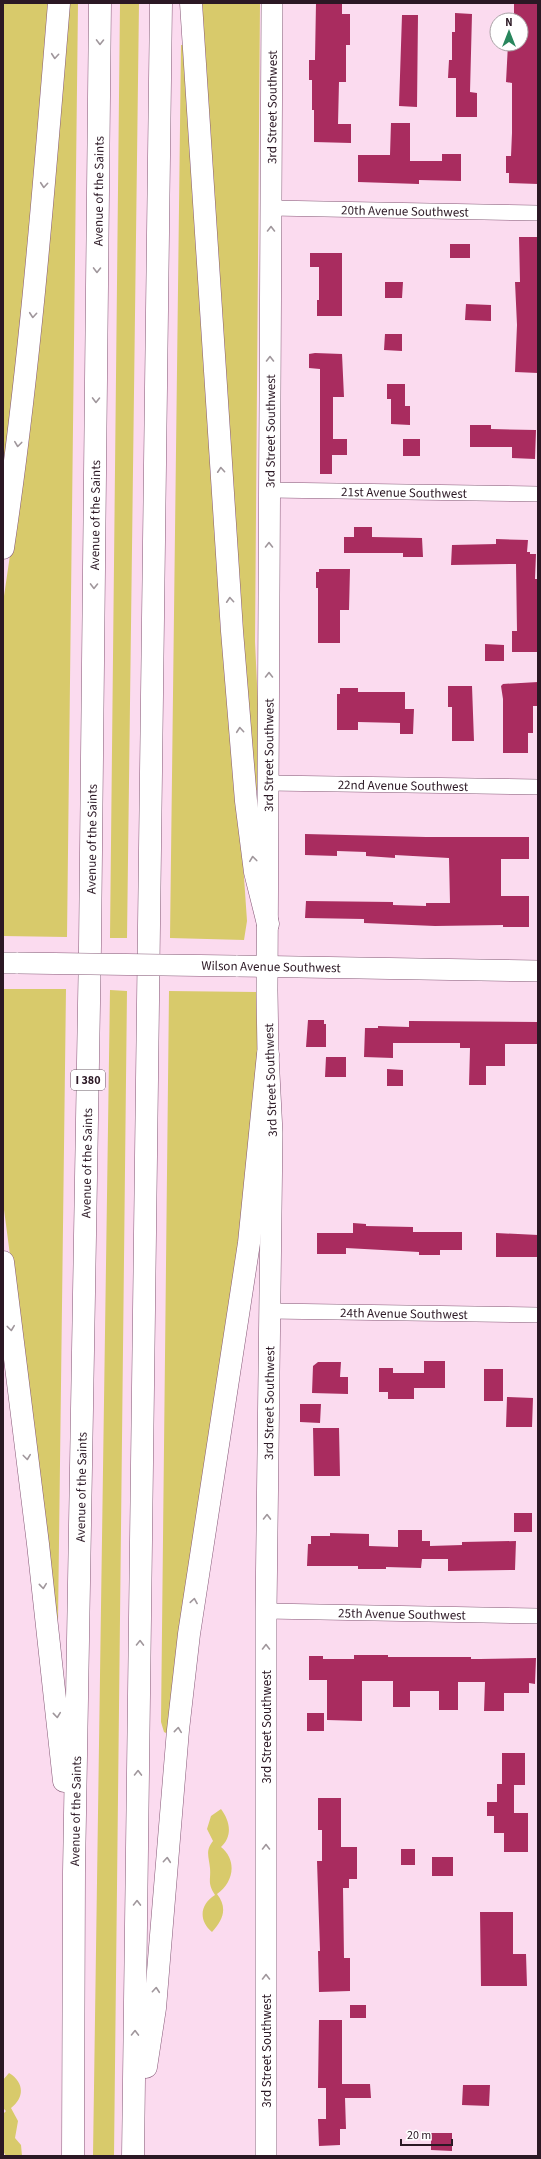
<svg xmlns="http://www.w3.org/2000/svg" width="541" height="2159" font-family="'Source Sans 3',sans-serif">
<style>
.green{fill:#d8ca6b}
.building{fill:#a92c5f}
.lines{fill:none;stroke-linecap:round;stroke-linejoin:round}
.street-casing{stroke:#855876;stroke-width:16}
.secondary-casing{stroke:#855876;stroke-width:22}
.highway-casing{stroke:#855876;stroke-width:23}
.street{stroke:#fff;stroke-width:15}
.secondary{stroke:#fff;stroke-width:21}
.highway{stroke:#fff;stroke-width:22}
.secondary-bridge-casing{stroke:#855876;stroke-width:22;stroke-linecap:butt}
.secondary-bridge{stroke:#fff;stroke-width:21}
.oneway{stroke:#a0979c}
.labels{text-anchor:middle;stroke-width:4;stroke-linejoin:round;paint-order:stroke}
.shield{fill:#fff;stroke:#6b5d66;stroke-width:1}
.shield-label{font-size:12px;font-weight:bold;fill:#2b1824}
.street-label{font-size:13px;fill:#2b1824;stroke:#fff}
</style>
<rect width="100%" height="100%" fill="#fbdbef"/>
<path class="green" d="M3 3H51L3 499Z
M66 3H78L67 937 3 936V603L22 473Z
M120 3H139L127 938H110Z
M197 3H260L255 642 260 747 259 790 253 791Z
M181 45H187L247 921 244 940 170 938Z
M3 989H66L58 1622H52L25 1369 3 1202Z
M110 990 127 991 114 2156H93Z
M169 991 256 992 258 1064 253 1151 169 1731 166 1733 164 1732 161 1722Z
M221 1809C230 1821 233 1836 221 1847 238 1861 233 1883 217 1894 228 1908 223 1920 212 1932 199 1921 199 1905 215 1895 207 1882 211 1881 210 1868 209 1857 205 1851 213 1841L207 1829 211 1816Z
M9 2073C24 2082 25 2097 11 2108L18 2121 15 2138 21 2145 22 2156H6L3 2151V2114L6 2111 3 2108V2080Z"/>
<path class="building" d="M316 3H342V14H350V45H346V82H339L338 124H351V143L314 142V110H312V80H309V60H315V58Z
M519 3H538V184L509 183V173H506V156H511L512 133V83L506 82 508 44H521V20H508V15H514V4Z
M455 13 472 14 470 92 477 93V117H456V78H448L449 60H452V32H455Z
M402 15H418L417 107 399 106Z
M391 123H410V161H442V154H461V181L419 180V184L358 182V155H390Z
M519 237H538V373L515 372 517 325 515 282H520Z
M450 244H470V258H450Z
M310 253H342V316H317V300H319V267H310Z
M385 282H403L402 298H385Z
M466 304 491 305V321L465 320Z
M385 334H402V351L384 350Z
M315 353 342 354 344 397H333V439H347V455H332V474H320V369L309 368V354Z
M387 384H405V406H410V425L391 424V399H387Z
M470 425H491V429L536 430 535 459 512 458V447H470Z
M403 439H420V456H403Z
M354 527H372V537L422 538 423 557H403V553H344V537H354Z
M496 539 528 540 527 552H530V554H536L535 579H538V652H512V631H517L516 564 451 565 452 545 496 544Z
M319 569H350L349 610H340V643H318V588H316V572H319Z
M485 644 504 645V661H485Z
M538 682V706H533V733H528V753H503V699L501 686 503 684Z
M448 686H472L474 741H452V707H448Z
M340 688H358V692H405V709H414L413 734H400V723L358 722V730H337V694H340Z
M305 834 426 837H529V859H501V896H529V927H503V925L435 926 364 923V919L305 918 306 901 393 902V905L426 906V903H450L449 858 395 855V858L381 857 366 856V852L337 851V856L305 855Z
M308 1020H324V1024H326V1047H306Z
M409 1021 538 1022V1044H505V1066H486V1085H469L470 1048H460V1043H393V1058L364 1057 365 1028H378V1026L409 1027Z
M326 1057H346V1077H325Z
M387 1069 403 1070V1086H387Z
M353 1223 366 1224V1226L413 1227V1232H462V1250H440V1255H419V1252L346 1248V1254H317V1233H353Z
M496 1233 538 1235V1257H496Z
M424 1361H445V1388H414V1399H388V1392H379V1368H393V1373H424Z
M318 1362H341L340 1377H348V1394L312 1393 313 1366Z
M484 1369H503V1401H484Z
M507 1397 533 1398 532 1427H506Z
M300 1404H321L320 1423 300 1422Z
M313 1428H339L340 1476H314Z
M514 1513H532V1532H514Z
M398 1530H422V1541H430V1546L462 1545V1542L516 1541 515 1570 448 1571V1559H422L421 1568 386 1567V1569H358V1566H307L308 1544H311V1536H330V1533L369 1534V1546L398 1547Z
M354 1655H388V1657H471V1659H480L536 1658 535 1684 529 1683V1693H504V1711H484L485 1682H458V1710H439V1691H410V1707H393V1681H362V1721L327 1720V1680H309V1656H323V1659H354Z
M307 1713H324V1731H307Z
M502 1753H525V1785H514V1813H528V1852H504V1833H494V1816H487V1802H497V1784H502Z
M318 1798H341V1847H357V1879H349V1888H343L344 1958H350V1991L319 1992 318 1951H320L317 1861H322V1830H318Z
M401 1849H415V1865H401Z
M432 1857H453V1876H432Z
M480 1912H513V1954H526L527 1986H481Z
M350 2005H366V2018H350Z
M319 2020H342V2084H370L371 2098H345L346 2129H340V2145L319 2146 318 2119H326V2088H318Z
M463 2085H490L489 2106 462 2105Z
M431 2133H452V2151L431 2150Z"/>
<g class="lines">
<defs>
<g id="street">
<path id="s1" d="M271 208 538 213"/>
<path id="s2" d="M269 490 538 494"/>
<path id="s3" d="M268 783 538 787"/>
<path id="s4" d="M269 1311 538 1315"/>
<path id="s5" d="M266 1611 538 1616"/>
</g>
<g id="secondary">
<path d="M3 963H18"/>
<path d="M236 966 538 971"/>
<path id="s6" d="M266 2156V1611L272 1133 268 1054 267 991 272 3"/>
</g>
<g id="highway">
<path d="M191 3 232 631 246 801 255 872 268 924"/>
<path d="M3 548C30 367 44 186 59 3"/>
<path d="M3 1262 38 1544 64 1781"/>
<path d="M146 2067 155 2008 178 1730 189 1634 249 1243 268 1054"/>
<path id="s7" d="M73 2156 74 1872 90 946 100 3"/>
<path d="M133 2156 161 3"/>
</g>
</defs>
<use href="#street" class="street-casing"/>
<use href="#secondary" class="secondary-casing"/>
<use href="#highway" class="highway-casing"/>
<use href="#street" class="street"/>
<use href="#secondary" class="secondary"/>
<use href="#highway" class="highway"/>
<defs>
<path id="secondary-bridge" d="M18 963 236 966"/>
</defs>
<use href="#secondary-bridge" class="secondary-bridge-casing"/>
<use href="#secondary-bridge" class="secondary-bridge"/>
</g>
<defs><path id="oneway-chevron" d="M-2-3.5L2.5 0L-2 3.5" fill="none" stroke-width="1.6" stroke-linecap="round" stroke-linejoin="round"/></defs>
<g class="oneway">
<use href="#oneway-chevron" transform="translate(100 42) rotate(91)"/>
<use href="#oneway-chevron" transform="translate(55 56) rotate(95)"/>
<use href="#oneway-chevron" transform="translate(44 185) rotate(95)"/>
<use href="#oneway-chevron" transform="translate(271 229) rotate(-90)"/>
<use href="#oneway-chevron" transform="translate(97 270) rotate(91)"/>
<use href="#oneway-chevron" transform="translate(33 315) rotate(95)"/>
<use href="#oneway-chevron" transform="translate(270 359) rotate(-90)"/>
<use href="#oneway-chevron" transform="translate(96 400) rotate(91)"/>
<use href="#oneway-chevron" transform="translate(18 444) rotate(97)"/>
<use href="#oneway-chevron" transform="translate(221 470) rotate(-94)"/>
<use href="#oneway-chevron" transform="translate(269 545) rotate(-90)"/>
<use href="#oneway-chevron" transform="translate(94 586) rotate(91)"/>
<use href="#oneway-chevron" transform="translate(230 600) rotate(-94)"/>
<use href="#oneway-chevron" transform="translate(269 675) rotate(-90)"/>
<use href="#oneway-chevron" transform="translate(240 730) rotate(-95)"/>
<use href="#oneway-chevron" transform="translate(253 859) rotate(-97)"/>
<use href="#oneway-chevron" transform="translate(11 1328) rotate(83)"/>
<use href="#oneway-chevron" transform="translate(27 1457) rotate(83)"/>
<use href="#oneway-chevron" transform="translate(267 1517) rotate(-89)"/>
<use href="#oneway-chevron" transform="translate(43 1586) rotate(84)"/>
<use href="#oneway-chevron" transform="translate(194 1601) rotate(-81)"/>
<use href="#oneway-chevron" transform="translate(140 1643) rotate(-89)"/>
<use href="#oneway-chevron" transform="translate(266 1647) rotate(-90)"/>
<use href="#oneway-chevron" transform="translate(57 1715) rotate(84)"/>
<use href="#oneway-chevron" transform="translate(178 1730) rotate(-84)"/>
<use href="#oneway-chevron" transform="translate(138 1773) rotate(-89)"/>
<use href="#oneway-chevron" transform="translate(266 1847) rotate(-90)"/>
<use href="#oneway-chevron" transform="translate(167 1860) rotate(-85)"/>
<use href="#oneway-chevron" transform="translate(137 1903) rotate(-89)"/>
<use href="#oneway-chevron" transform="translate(266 1977) rotate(-90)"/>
<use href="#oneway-chevron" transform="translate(156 1990) rotate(-85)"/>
<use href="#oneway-chevron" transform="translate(135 2033) rotate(-89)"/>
</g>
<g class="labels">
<rect class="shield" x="71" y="1070" width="34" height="20" rx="3"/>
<g class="shield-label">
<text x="88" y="1084">I 380</text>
</g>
<g class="street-label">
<text dy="5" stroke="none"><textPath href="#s6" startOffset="2049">3rd Street Southwest</textPath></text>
<text dy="5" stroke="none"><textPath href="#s7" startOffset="1965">Avenue of the Saints</textPath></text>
<text dy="5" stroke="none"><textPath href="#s1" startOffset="134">20th Avenue Southwest</textPath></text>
<text dy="5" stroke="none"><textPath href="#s6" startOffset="1725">3rd Street Southwest</textPath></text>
<text dy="5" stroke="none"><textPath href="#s2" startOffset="135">21st Avenue Southwest</textPath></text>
<text dy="5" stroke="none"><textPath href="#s7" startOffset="1641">Avenue of the Saints</textPath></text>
<text dy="5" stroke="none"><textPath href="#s6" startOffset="1401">3rd Street Southwest</textPath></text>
<text dy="5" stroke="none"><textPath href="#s3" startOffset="135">22nd Avenue Southwest</textPath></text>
<text dy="5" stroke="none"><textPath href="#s7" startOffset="1317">Avenue of the Saints</textPath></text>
<text transform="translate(271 966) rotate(1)" y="5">Wilson Avenue Southwest</text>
<text transform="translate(270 1080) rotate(-92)" y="5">3rd Street Southwest</text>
<text dy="5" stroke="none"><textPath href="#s7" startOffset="993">Avenue of the Saints</textPath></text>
<text dy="5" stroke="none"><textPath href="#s4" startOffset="135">24th Avenue Southwest</textPath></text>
<text dy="5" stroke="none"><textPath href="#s6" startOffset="753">3rd Street Southwest</textPath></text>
<text dy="5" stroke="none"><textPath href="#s7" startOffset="669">Avenue of the Saints</textPath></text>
<text dy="5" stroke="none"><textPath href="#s5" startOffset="136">25th Avenue Southwest</textPath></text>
<text transform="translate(266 1727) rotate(-90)" y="5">3rd Street Southwest</text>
<text dy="5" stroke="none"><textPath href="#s7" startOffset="345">Avenue of the Saints</textPath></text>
<text transform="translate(266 2051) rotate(-90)" y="5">3rd Street Southwest</text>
</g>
</g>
<rect width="541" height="2159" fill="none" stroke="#2b1824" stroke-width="8"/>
<g transform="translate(509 32)"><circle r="19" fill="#ffffff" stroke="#aaa3a7"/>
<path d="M0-3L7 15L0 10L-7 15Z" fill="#28865d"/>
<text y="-6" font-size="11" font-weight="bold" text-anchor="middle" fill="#2b1824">N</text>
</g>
<path d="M401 2139v6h51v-6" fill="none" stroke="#2b1824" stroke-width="2"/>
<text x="407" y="2139" font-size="12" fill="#2b1824" stroke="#ffffff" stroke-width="3" paint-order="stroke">20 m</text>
</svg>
